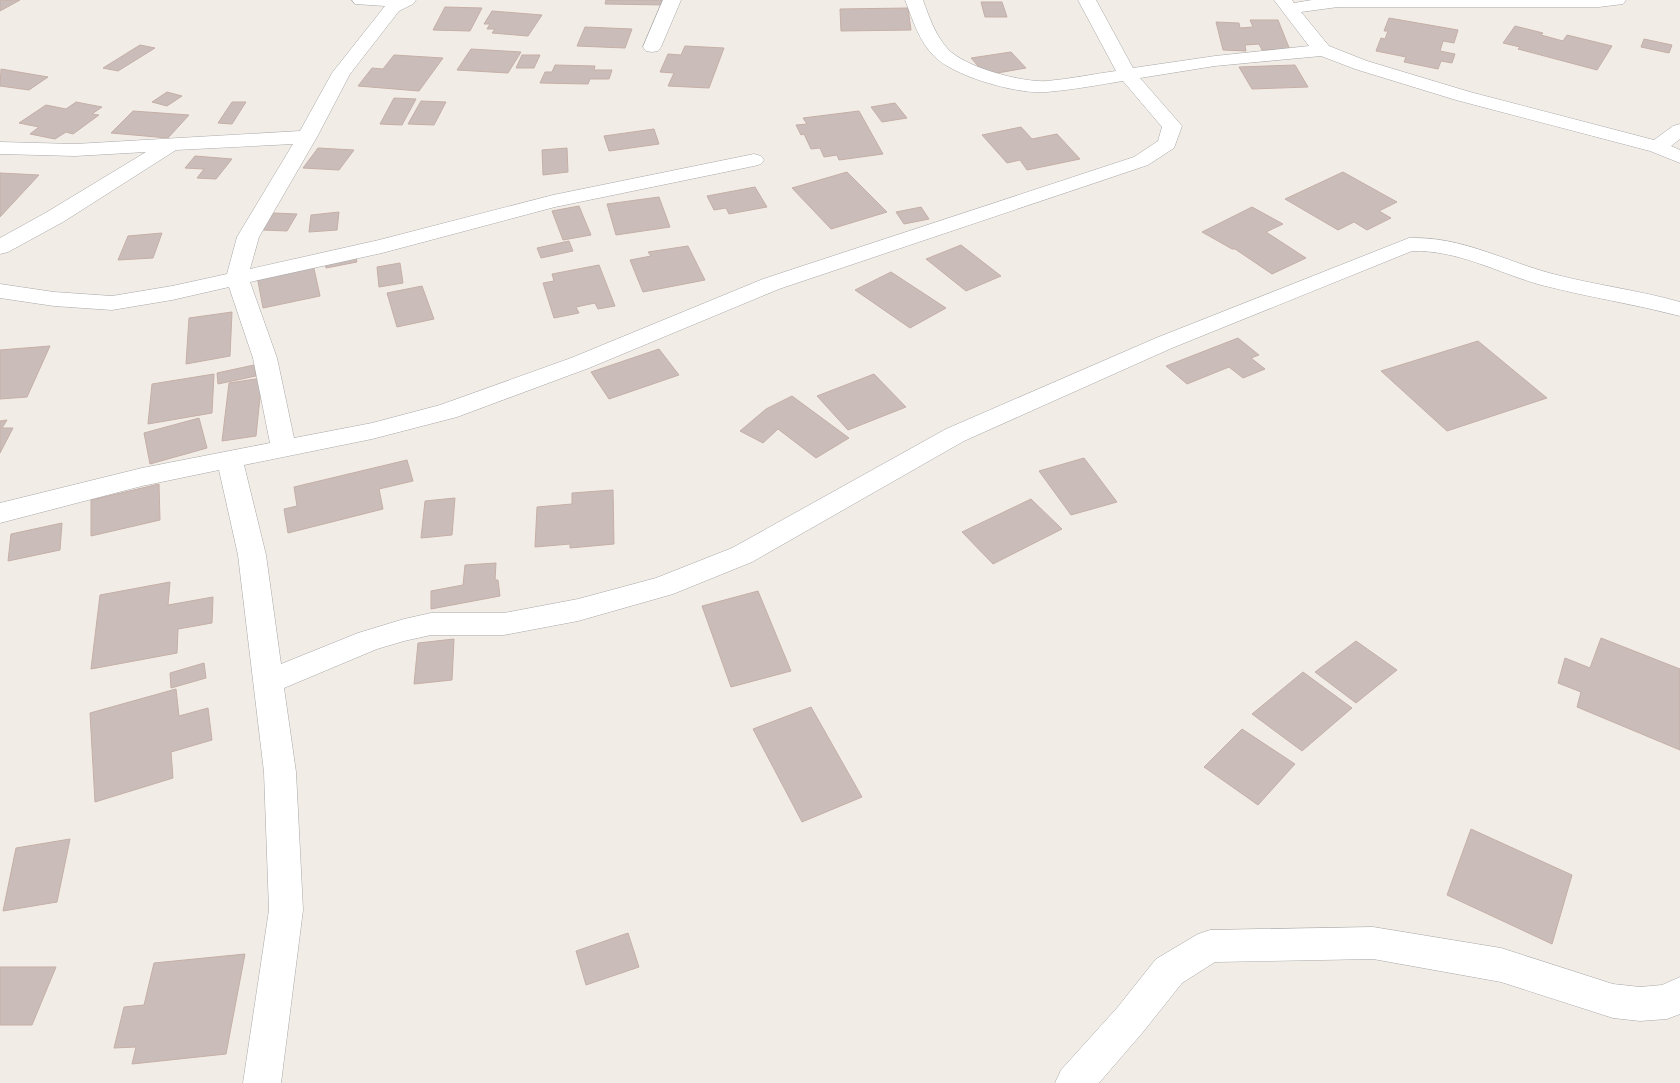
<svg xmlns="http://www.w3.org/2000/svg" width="1680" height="1083" font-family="'Open Sans',sans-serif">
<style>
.building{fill:#cabdb9;stroke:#c5afa7}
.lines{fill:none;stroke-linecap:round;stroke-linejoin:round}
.minor-casing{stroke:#a8a8a8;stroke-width:1}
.minor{fill:#fff;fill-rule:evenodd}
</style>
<rect width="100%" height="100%" fill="#f2ece6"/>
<path class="building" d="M0 0H20L0 11Z
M606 0H666L665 5 605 4Z
M981 2H1002L1007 17H985Z
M445 7 482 8 470 31 433 30Z
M908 8 911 30 841 31 840 9Z
M492 11 542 15 528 36 492 33 495 29H487L490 24H484Z
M1389 18 1458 30 1454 43 1443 41 1440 51 1455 54 1452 63 1441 61 1438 69 1404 62 1406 57 1376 51 1381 38 1385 39 1388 31H1384Z
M1250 20H1278L1290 50H1262L1259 44 1245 45 1246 51 1223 50 1216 22 1239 23 1240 28 1253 27Z
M1515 26 1543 33 1541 35 1563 41 1567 35 1612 46 1597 70 1518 49 1520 47 1503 43Z
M585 27 632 29 625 48 577 46Z
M1644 39 1672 45 1669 53 1641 47Z
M140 45 155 48 118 71 103 68Z
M685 46 724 48 709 88 668 86 674 73 660 72 668 54 681 55Z
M471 49 521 52 508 73 457 70Z
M1011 52 1026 68 986 75 971 58Z
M394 55 443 58 419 91 358 86 372 68 383 69Z
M522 55H540L534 68H516Z
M555 65 595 66 594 70H612L609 79H590L588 84 540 83 545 72H552Z
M1295 65 1308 87 1252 89 1239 67Z
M1 69 48 77 29 90 0 86Z
M167 92 182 96 167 106 152 102Z
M394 98 416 99 402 125 380 124Z
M421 101 446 102 434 125 408 124Z
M76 102 102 107 92 114 99 115 73 134 66 132 55 139 30 134 39 127 19 123 46 105 66 109Z
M232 102H246L232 124 218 123Z
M895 103 907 118 882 122 871 107Z
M133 111 189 115 168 138 111 133Z
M859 111 883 154 839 160 837 155 824 157 820 148 811 149 804 134 801 135 796 125 807 124 803 118Z
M1021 127 1032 139 1057 134 1080 159 1027 170 1020 160 1007 163 982 135Z
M654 129 659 144 609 151 604 136Z
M318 148 354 150 339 170 303 168Z
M567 148 568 172 543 175 542 150Z
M195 156 232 159 216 179 197 178 204 169 185 168Z
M847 172 887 212 831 229 792 188Z
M1343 172 1397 202 1379 211 1391 218 1367 230 1354 222 1338 230 1285 199Z
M0 173 39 175 0 217Z
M755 187 767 207 729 214 726 208 714 210 707 196Z
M659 197 670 227 616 235 607 204Z
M579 206 591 235 563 240 552 211Z
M921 207 929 219 904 224 896 212Z
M1252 207 1283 224 1266 232 1306 258 1272 274 1235 249H1232L1202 232Z
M339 212 337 230 309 232 311 215Z
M274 213 297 214 287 231 262 230Z
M162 233 153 258 118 260 128 236Z
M569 241 573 251 541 258 537 248Z
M961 245 1001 276 966 291 926 259Z
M688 246 705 280 643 292 630 260 651 256 648 252Z
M355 253 357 262 326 268 324 260Z
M400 263 403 283 379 287 377 267Z
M313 264 320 296 263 308 257 276Z
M599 265 615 306 598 309 595 303 576 307 579 313 554 318 543 283 554 281 552 274Z
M891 272 946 308 910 328 855 290Z
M422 286 434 319 397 327 387 293Z
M232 312 230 356 186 364 189 318Z
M1238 338 1259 355 1251 358 1265 369 1243 378 1229 367 1187 384 1166 366Z
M1478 341 1547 398 1447 431 1381 371Z
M50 346 27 397 0 399V350Z
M659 349 679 375 609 399 591 372Z
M254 365 256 376 218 384 217 373Z
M214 374 212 413 148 424 152 384Z
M874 374 906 407 848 430 817 396Z
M262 378 256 436 222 441 229 383Z
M792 396 849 438 816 458 778 429 763 443 740 431 766 409Z
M199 418 207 448 150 464 144 433Z
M7 420 2 428H13L0 453V421Z
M1084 458 1117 502 1071 515 1039 471Z
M407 460 413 481 379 489 383 509 288 533 284 509 297 506 294 487Z
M159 484 160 520 91 536V500Z
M613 490 614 544 570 548V544L535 547 537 507 572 504V493Z
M455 498 452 535 421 538 425 501Z
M1031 499 1062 529 993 564 962 532Z
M62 523 60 550 8 561 11 534Z
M496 563 495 580H498L500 596 431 609V591L463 585 465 565Z
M170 582 168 605 213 597 212 623 178 629 177 653 91 669 100 595Z
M758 591 791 671 731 687 702 606Z
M1601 638 1680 669V750L1577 707 1581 692 1558 683 1565 658 1590 668Z
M454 639 452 680 414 684 418 643Z
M1356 641 1397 670 1356 703 1315 672Z
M204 663 206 678 171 688 170 673Z
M1303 672 1352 708 1302 751 1252 714Z
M176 689 179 716 208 708 212 740 171 752 173 778 95 802 90 713Z
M811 707 862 797 802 822 753 729Z
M1242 729 1295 764 1258 805 1204 767Z
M1471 829 1572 875 1552 944 1447 895Z
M70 839 57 902 3 911 16 848Z
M628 933 639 967 586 985 576 951Z
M245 954 226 1054 132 1064 136 1047 114 1048 124 1007 144 1005 154 963Z
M0 967H56L32 1025H0Z"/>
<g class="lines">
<defs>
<path id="minor" d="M352 0H416L413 4 399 11 350 74 317 137 259 237 250 269 379 240 553 195 754 154 761 156 764 160 761 164 754 166 555 207 382 253 250 282 277 358 294 438 372 423 440 405 571 358 763 279 1134 157 1158 141 1162 127 1123 81C1098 85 1072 90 1047 92 1020 95 955 77 935 57 919 42 913 20 905 0H923C929 17 935 34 947 48 963 67 1023 83 1047 81 1070 79 1093 74 1116 71L1078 0H1096L1133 68 1215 56 1309 46 1274 0H1292L1294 3 1312 0H1626L1623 4 1599 7H1338L1301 12 1329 46 1367 61 1470 92 1654 140 1673 126 1680 124V139L1671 146 1680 150V163L1650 151 1456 100 1355 69 1321 56 1215 66 1140 78 1182 126 1174 148 1148 165 779 289 589 368 457 417 372 439 244 465 266 555 281 664 358 633 404 619 431 613H504L578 599 656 578 732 548 946 429 1156 338 1409 238C1461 236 1504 261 1553 274 1595 285 1638 290 1680 302V316C1634 304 1587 297 1541 285 1498 273 1459 250 1412 251L1172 348 964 441 752 562 673 594 578 621 504 635H431L404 641 377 649 284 688 296 772 303 910 281 1083H243L269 910 264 772 238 555 219 470 142 486 0 523V503L142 468 270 443 253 358 229 287 172 300 112 310 54 306 0 298V284L54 292 112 296 172 286 227 274 237 237 293 144 176 150 63 222 8 252 0 254V238L47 212 146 152 75 156 0 154V142L75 144 300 131 332 73 385 6 355 4Z
M663 0H681L661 47 658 51 652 52 646 51 643 47Z
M1373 927 1501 948 1613 984 1640 987 1662 985 1680 977V1014L1667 1019 1640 1021 1613 1018 1501 982 1373 959 1215 962 1182 983 1143 1032 1099 1083H1055L1061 1070 1117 1008 1156 959 1198 934 1210 930Z"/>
</defs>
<use href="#minor" class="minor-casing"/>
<use href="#minor" class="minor"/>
</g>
</svg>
